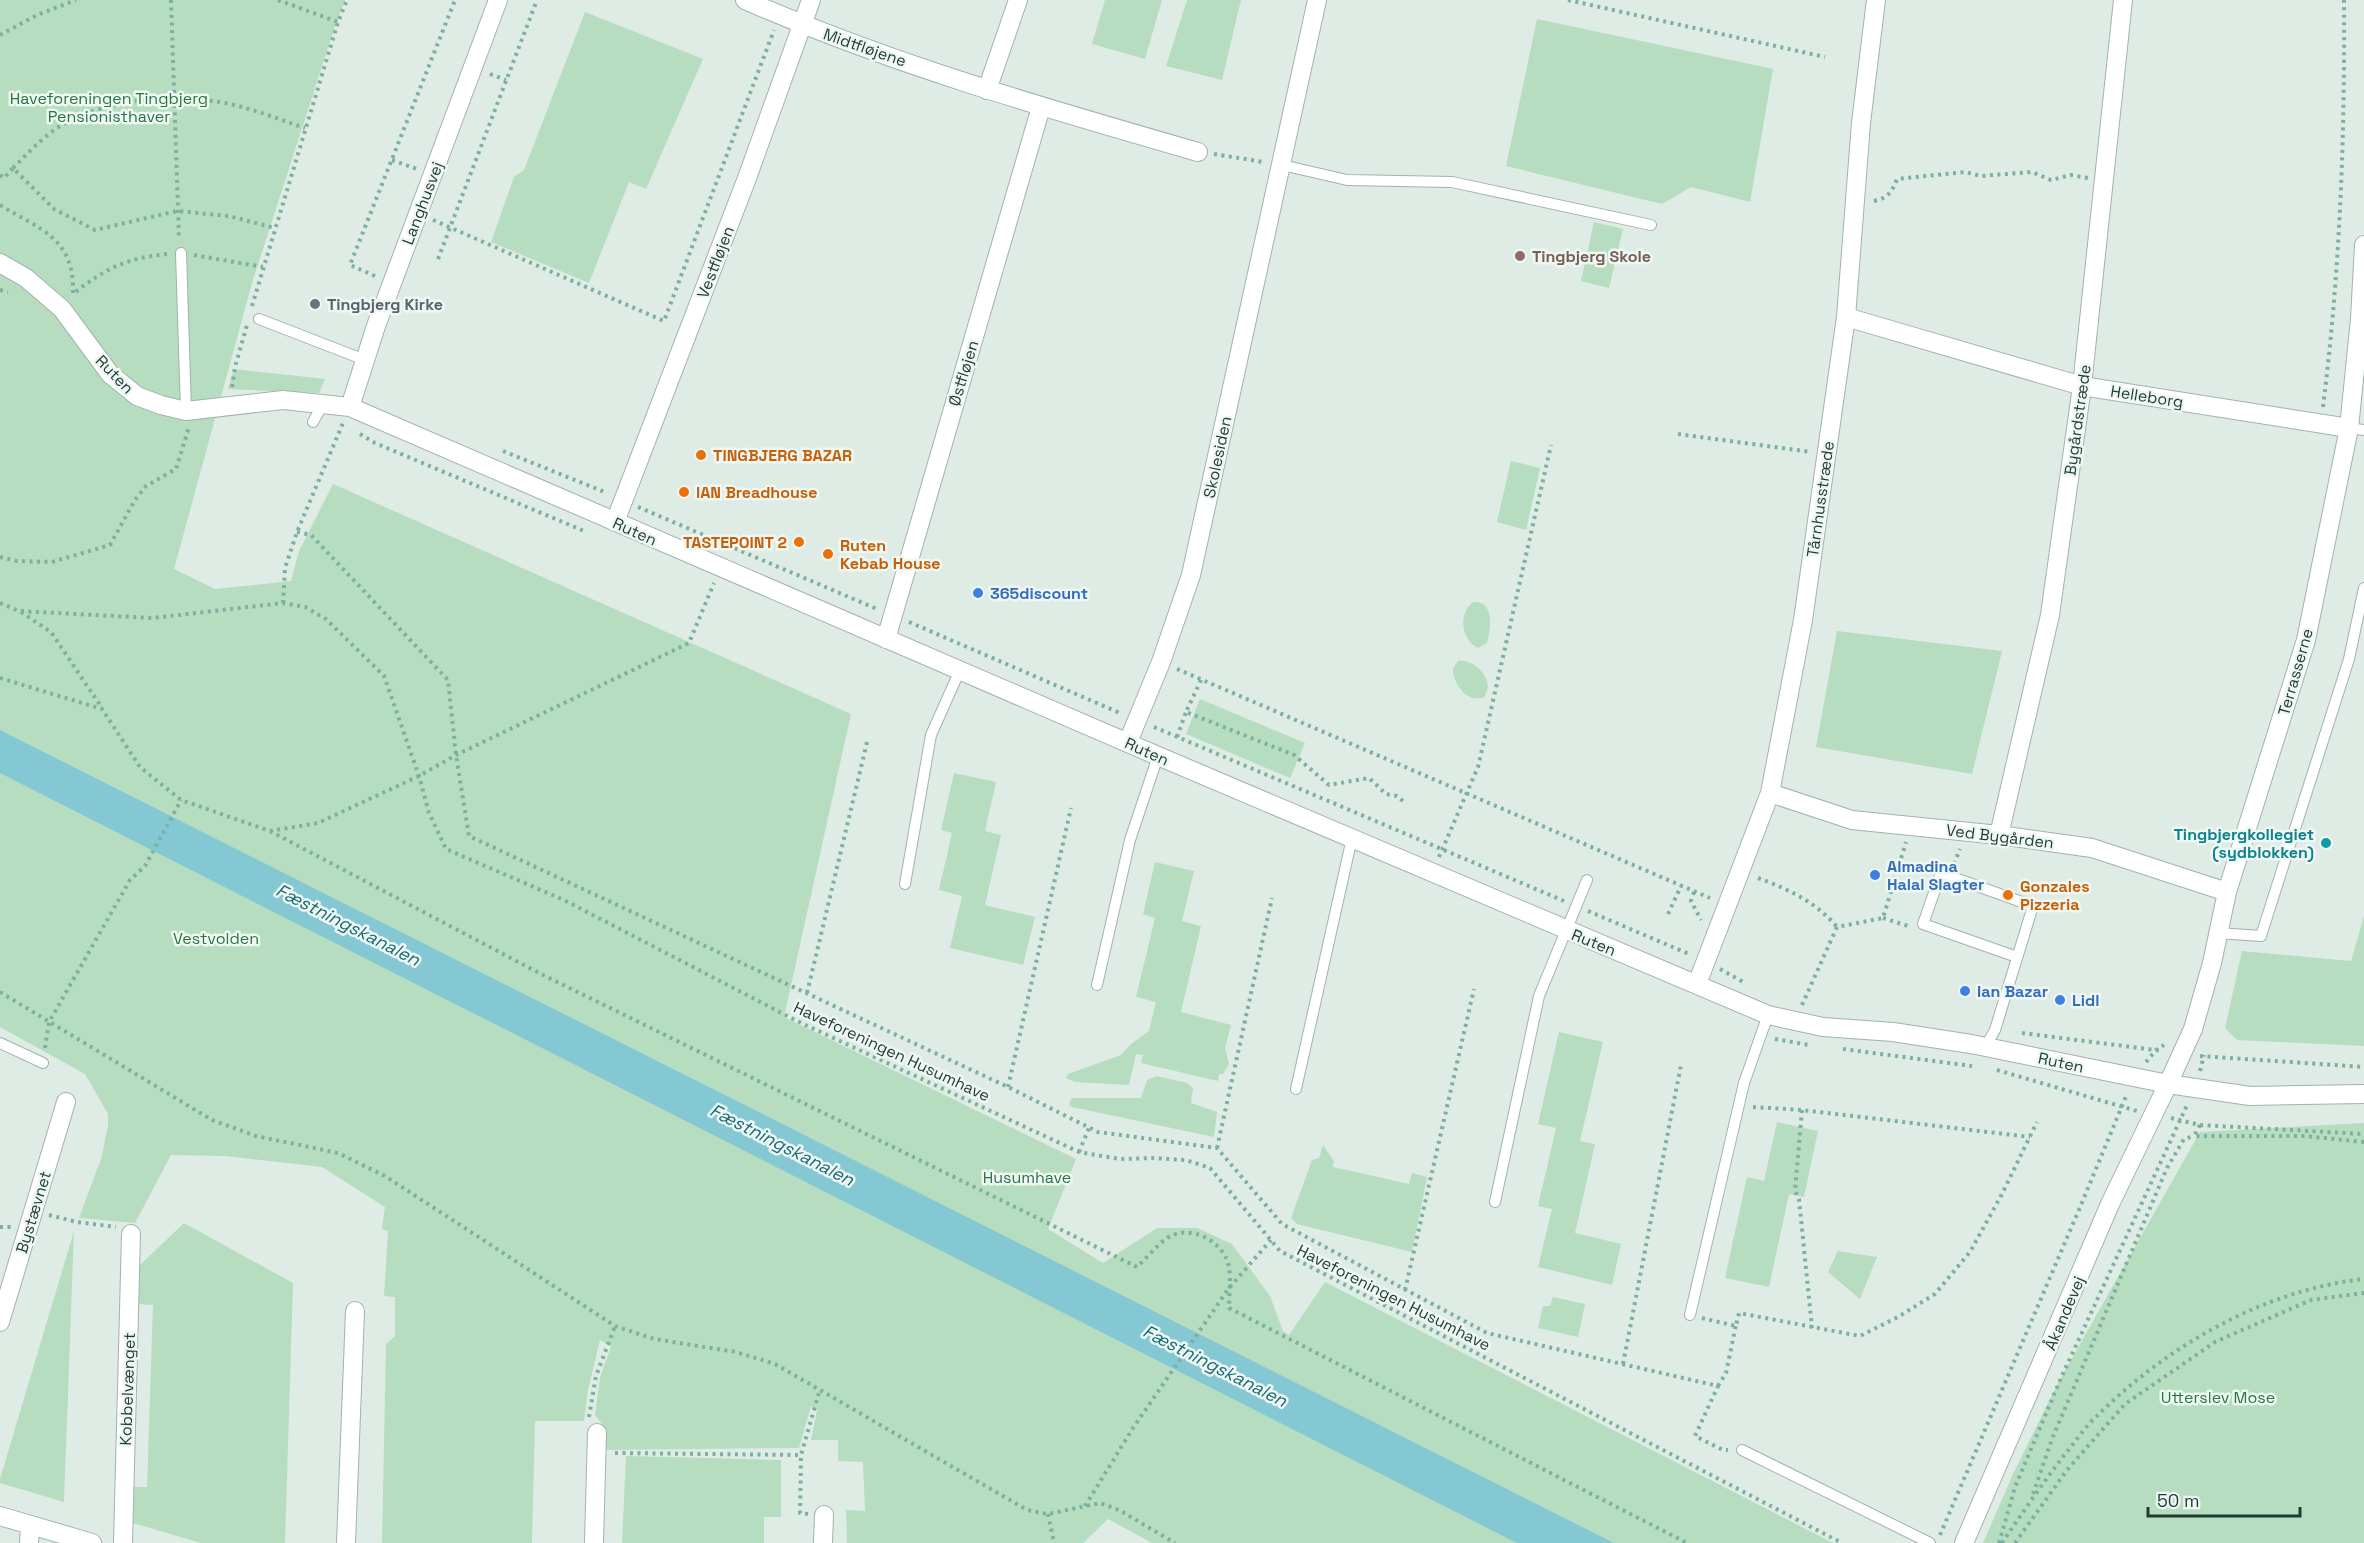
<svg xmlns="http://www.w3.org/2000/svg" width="2364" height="1543" font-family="'Space Grotesk',sans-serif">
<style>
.green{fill:#b6ddc0}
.water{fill:#83c8d3}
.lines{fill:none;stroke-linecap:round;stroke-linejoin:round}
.service-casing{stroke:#a2b3ac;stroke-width:12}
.minor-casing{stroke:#a2b3ac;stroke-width:20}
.tertiary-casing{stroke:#a2b3ac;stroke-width:20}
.path{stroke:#7db09f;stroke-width:4;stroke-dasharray:3 4.5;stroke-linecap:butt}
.service{stroke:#fff;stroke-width:10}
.minor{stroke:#fff;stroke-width:18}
.tertiary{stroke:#fff;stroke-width:18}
.education-dot{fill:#8d6e63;stroke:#eff7f3;stroke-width:2}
.worship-dot{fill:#6b7280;stroke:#eff7f3;stroke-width:2}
.food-dot{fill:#e8710a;stroke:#eff7f3;stroke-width:2}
.shop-dot{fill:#3f7fe0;stroke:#eff7f3;stroke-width:2}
.culture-dot{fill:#0f9aa8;stroke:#eff7f3;stroke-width:2}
.labels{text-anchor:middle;stroke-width:5;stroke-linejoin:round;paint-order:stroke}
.street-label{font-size:16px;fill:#1f3b33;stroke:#eff7f3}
.park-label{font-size:16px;fill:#287443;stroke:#eff7f3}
.education-label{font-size:16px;font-weight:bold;fill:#785e54;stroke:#eff7f3;text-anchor:start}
.worship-label{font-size:16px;font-weight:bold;fill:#5b616d;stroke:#eff7f3;text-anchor:start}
.food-label{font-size:16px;font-weight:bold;fill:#c56008;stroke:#eff7f3;text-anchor:start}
.shop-label{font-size:16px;font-weight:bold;fill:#366cbe;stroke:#eff7f3;text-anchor:start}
.culture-label{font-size:16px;font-weight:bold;fill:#0d838f;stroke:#eff7f3;text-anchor:end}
.water-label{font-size:18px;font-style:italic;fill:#176b79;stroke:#eff7f3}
</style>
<rect width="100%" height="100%" fill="#dfebe5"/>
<path class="green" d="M0 0H345L335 26 252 283 174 569 215 589 291 581 299 551 333 484 851 714 784 1017 1076 1159 1048 1229 1103 1263 1157 1228H1197L1232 1244 1270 1296 1283 1331 1289 1335 1325 1282 1833 1543H1152L1108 1519 1083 1543H847L846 1510 865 1511 863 1462 838 1461V1440H811L817 1410 811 1406 799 1448 601 1450 603 1425 595 1415 600 1377 611 1347 600 1340 588 1390 584 1421H535L532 1543H382L386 1344 395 1336V1297L384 1296 388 1231 382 1229 385 1207 322 1167 225 1156 171 1155 135 1223 79 1218 101 1159 108 1126V1114L85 1074 0 1027Z
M1105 0H1162L1145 59 1092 44Z
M1187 0H1241L1222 80 1166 66Z
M585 12 703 59 646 189 629 182 589 283 491 242 514 177 524 170Z
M1537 19 1773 69 1750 202 1691 187 1662 204 1506 166Z
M1594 222 1623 229 1609 288 1581 281Z
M234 369 325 379 319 393 228 389Z
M1511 461 1540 468 1526 530 1497 522Z
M1473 602C1495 600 1491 629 1487 643L1478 648C1461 640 1458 613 1473 602Z
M1837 631 2002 651 1972 774 1816 747Z
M1458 661C1476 659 1496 681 1484 697 1468 704 1453 685 1453 669Z
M1200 699 1305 743 1290 778 1186 734Z
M954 773 996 782 985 831 1001 835 985 905 1035 917 1023 965 950 948 962 896 939 890 952 833 941 830Z
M1155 862 1194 871 1182 921 1201 926 1181 1012 1231 1025 1225 1048 1229 1064 1223 1074H1219L1218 1081 1141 1063 1143 1055 1136 1054 1129 1085 1075 1082 1066 1078 1068 1074 1121 1055 1131 1044 1149 1031 1156 1002 1136 997 1155 918 1143 914Z
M2364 916V1046L2237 1040 2225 1028 2242 951 2351 961Z
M1559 1032 1603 1042 1580 1141 1595 1144 1575 1233 1621 1244 1612 1285 1538 1267 1552 1209 1538 1206 1556 1128 1538 1124Z
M1157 1076 1187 1083 1193 1088 1191 1103 1217 1112 1214 1137 1072 1107 1069 1104 1072 1098H1141L1147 1080Z
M1777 1122 1818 1131 1804 1197 1789 1194 1769 1287 1725 1278 1747 1177 1764 1181Z
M2364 1123V1543H1983L2013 1474 2058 1383 2200 1132Z
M1323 1145 1334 1161 1333 1167 1409 1184 1412 1173 1427 1177 1412 1252 1297 1224 1291 1218 1312 1160 1319 1158Z
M184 1223 293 1283 285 1543H201L133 1523 134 1487H147L153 1305 138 1304 139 1266Z
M74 1231 64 1502 0 1483V1479Z
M1838 1251 1877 1257 1860 1299 1828 1272Z
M1553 1297 1585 1304 1578 1337 1538 1328 1543 1306H1550Z
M626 1456 781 1460V1517H764V1543H622Z"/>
<path class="water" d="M0 730 1614 1543H1517L0 773Z"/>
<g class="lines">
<defs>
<path id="service" d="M1282 165 1347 180 1452 182 1651 225
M181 253 186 411
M259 319 365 360
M313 422 323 404
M2349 428 2364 430
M905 884 931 735 960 670
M2218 933 2261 936 2349 659 2364 588
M1097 985 1130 840 1158 756
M0 1043 43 1063
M1985 1047 1995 1030 2033 906 1941 873 1923 924 2017 957
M1296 1089 1352 838
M1495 1202 1539 996 1587 880
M1690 1315 1744 1083 1768 1015
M1742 1450 1930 1543"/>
<path id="minor" d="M745 0C891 64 1045 108 1198 152
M987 90 1018 0
M0 263 26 278 62 309 110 374 137 396 161 405 186 411 283 400 350 407 1158 756 1768 1015 1823 1027 1893 1032 1971 1044 2168 1084 2193 1029 2212 963 2227 892 2306 640 2349 428 2360 319 2364 245
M1846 317 2082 386 2349 428
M350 407 376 326 498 0
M615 522 747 178 811 0
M886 639 1041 107
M1128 742 1161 662 1191 575 1317 0
M1770 793 1852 820 1999 835 2092 848 2227 892
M1999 835 2050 615 2082 386 2123 0
M1697 984 1770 793 1803 620 1846 317 1861 123 1876 0
M0 1322 66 1102
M0 1516 92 1543
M29 1543 30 1525
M123 1543 131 1234
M346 1543 355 1311
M594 1543 597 1433
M823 1543 824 1515"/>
<path id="tertiary" d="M1964 1543 2110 1204 2168 1084 2250 1096 2364 1094"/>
</defs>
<use href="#service" class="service-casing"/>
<use href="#minor" class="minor-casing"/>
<use href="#tertiary" class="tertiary-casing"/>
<path class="path" d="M171 0 179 239
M278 0 338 22
M1568 0 1825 57
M0 35 37 15 76 0
M490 74 506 80
M1214 154 1263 162
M392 160 417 169
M13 168C27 154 41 139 57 128 102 100 161 95 213 101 244 105 275 118 305 128
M0 175 4 178 13 168 54 209 95 230 177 211 229 216 275 228
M1874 201C1888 198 1892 192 1897 179L1965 172 1981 176 2032 172 2051 180 2071 175 2088 178
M0 205C41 230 75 238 73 294 106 268 126 258 168 254
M433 220 664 321 774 30
M194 255 263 267
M438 259 537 0
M375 276 350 265 455 0
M0 290 8 292
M252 306 338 22 347 0
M232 387 235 367 247 325
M2323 407C2340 272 2345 136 2344 0
M360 434 375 443 584 531
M1678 434 1811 452
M503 451 607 493
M638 507 877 609
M297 532 311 535 448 680 456 755 469 836 1008 1087 1098 1132 1217 1148 1282 1224 1487 1333 1718 1386 1695 1436 1723 1450H1728
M0 557 17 561 52 562 110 545 135 500 146 486 176 469 189 427
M0 603 19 611 152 618 283 603 305 607 326 619 384 676 419 776 429 813 446 849 564 900 797 1021 1079 1152 1120 1159 1152 1158 1186 1160 1210 1168 1280 1251 1842 1543
M283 603 285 568 297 532 343 423
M21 612 51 632 102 708
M909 622 1120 713
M1177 669 1710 898
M0 678 102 709 140 767 181 800 270 831 318 823 419 776 456 755 689 643 714 583
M1201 680 1186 712 1294 755 1329 785 1369 778 1386 794 1397 796 1404 802
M1154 727 1564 901
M1177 737 1186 712
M270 831 541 974 1137 1267C1147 1258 1156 1246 1167 1238 1190 1223 1224 1241 1229 1267 1231 1279 1229 1295 1229 1308L1687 1543
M1439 857 1478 767 1551 445
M1954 864 1960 849
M1758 878C1788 889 1816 902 1837 927
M1694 892 1691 901 1701 920
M1588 911 1689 954
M1668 914 1681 886
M1883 918 1908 926
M1720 969 1745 983
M0 992 212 1120 256 1136 338 1153 385 1176 615 1326 654 1339 736 1352 775 1364 1027 1510 1048 1514 1100 1503 1119 1510 1175 1543
M807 993 868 738
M1802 1005 1837 927 1883 918 1906 842
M2022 1033 2163 1051
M1775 1039 1809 1045
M45 1048 49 1022 130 880 145 866 181 800
M1843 1049 1972 1066
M2200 1056 2364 1067
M2146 1062 2156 1050 2164 1045
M1997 1070 2137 1111
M2200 1071 2204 1055
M1008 1087 1071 808
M1753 1107 1802 1110 2030 1137
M1802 1110 1795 1191 1799 1199 1812 1328
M2171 1118 2200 1125 2364 1134
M2200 1125 2194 1136H2305L2364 1142
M1217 1148 1272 898
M1079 1152 1089 1128
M49 1215 77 1222 116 1227
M0 1227H11
M1405 1290 1474 989
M1702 1318 1736 1326 1739 1313 1860 1336 1898 1317 1935 1294 1970 1252 2002 1194 2037 1122
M1623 1364 1681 1065
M1718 1386 1726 1373 1736 1325
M589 1417 596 1376 615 1326
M615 1453 801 1455
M2033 1494 2052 1439 2167 1168 2184 1139 2194 1136
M1085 1506 1133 1428 1229 1288 1271 1240
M808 1514 800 1513 801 1455 820 1389
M1048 1514 1054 1543
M1940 1535 2081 1205 2127 1094
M1999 1543 2015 1487 2061 1378 2188 1103
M2002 1543C2022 1513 2043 1483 2065 1454 2075 1443 2083 1429 2094 1419 2165 1347 2263 1290 2364 1279
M2015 1543 2067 1470 2125 1404 2215 1342 2311 1300 2364 1293"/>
<use href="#service" class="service"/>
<use href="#minor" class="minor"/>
<use href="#tertiary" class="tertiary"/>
</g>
<circle class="education-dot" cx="1520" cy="256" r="6"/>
<circle class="worship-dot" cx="315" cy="304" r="6"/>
<g class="food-dot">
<circle cx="701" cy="455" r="6"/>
<circle cx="684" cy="492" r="6"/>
<circle cx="799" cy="542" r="6"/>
<circle cx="828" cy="554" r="6"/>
<circle cx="2008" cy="895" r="6"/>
</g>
<g class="shop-dot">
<circle cx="978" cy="593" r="6"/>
<circle cx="1875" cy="875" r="6"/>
<circle cx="1965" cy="991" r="6"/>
<circle cx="2060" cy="1000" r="6"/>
</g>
<circle class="culture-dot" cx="2326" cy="843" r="6"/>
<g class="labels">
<g class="street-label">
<text transform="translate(865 47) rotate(19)" y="6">Midtfløjene</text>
<text transform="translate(422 203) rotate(-69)" y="6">Langhusvej</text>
<text transform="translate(715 262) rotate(-69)" y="6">Vestfløjen</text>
<text transform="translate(963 373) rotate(-73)" y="6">Østfløjen</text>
<text transform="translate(115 374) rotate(46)" y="6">Ruten</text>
<text transform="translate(2147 396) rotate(9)" y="6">Helleborg</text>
<text transform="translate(2077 420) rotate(-82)" y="6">Bygårdstræde</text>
<text transform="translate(1217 457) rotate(-78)" y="6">Skolesiden</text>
<text transform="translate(1820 499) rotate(-82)" y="6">Tårnhusstræde</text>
<text transform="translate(635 531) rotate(24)" y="6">Ruten</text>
<text transform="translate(2295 672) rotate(-74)" y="6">Terrasserne</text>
<text transform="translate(1147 751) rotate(24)" y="6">Ruten</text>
<text transform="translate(2000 836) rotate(7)" y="6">Ved Bygården</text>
<text transform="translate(1594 942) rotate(22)" y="6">Ruten</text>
<text transform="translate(892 1051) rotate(25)" y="6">Haveforeningen Husumhave</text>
<text transform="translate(2061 1062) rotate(12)" y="6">Ruten</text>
<text transform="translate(33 1212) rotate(-73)" y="6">Bystævnet</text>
<text transform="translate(1394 1297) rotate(27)" y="6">Haveforeningen Husumhave</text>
<text transform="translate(2064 1313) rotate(-67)" y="6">Åkandevej</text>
<text transform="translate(127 1389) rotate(-88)" y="6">Kobbelvænget</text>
</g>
<g class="park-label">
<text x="109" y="104">Haveforeningen Tingbjerg<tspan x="109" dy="18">Pensionisthaver</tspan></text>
<text x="216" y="944">Vestvolden</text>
<text x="1027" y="1183">Husumhave</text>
<text x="2218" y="1403">Utterslev Mose</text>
</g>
<g class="education-label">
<text x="1532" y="262">Tingbjerg Skole</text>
</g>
<g class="worship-label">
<text x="327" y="310">Tingbjerg Kirke</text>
</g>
<g class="food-label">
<text x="713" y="461">TINGBJERG BAZAR</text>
<text x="696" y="498">IAN Breadhouse</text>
<text x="787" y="548" text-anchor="end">TASTEPOINT 2</text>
<text x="840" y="551">Ruten<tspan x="840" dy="18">Kebab House</tspan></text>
<text x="2020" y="892">Gonzales<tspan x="2020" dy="18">Pizzeria</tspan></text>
</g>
<g class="shop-label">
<text x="990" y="599">365discount</text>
<text x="1887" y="872">Almadina<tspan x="1887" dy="18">Halal Slagter</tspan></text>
<text x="1977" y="997">Ian Bazar</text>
<text x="2072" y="1006">Lidl</text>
</g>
<g class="culture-label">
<text x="2314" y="840">Tingbjergkollegiet<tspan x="2314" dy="18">(sydblokken)</tspan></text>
</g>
<g class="water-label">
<text transform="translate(348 925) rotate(27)" y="6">Fæstningskanalen</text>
<text transform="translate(782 1145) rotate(27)" y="6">Fæstningskanalen</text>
<text transform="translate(1215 1366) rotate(27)" y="6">Fæstningskanalen</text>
</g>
</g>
<path d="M2148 1507v9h152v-9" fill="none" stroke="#1f3b33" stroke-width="3"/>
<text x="2157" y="1507" font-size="18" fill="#1f3b33" stroke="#eff7f3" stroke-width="4.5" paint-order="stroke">50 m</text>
</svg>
